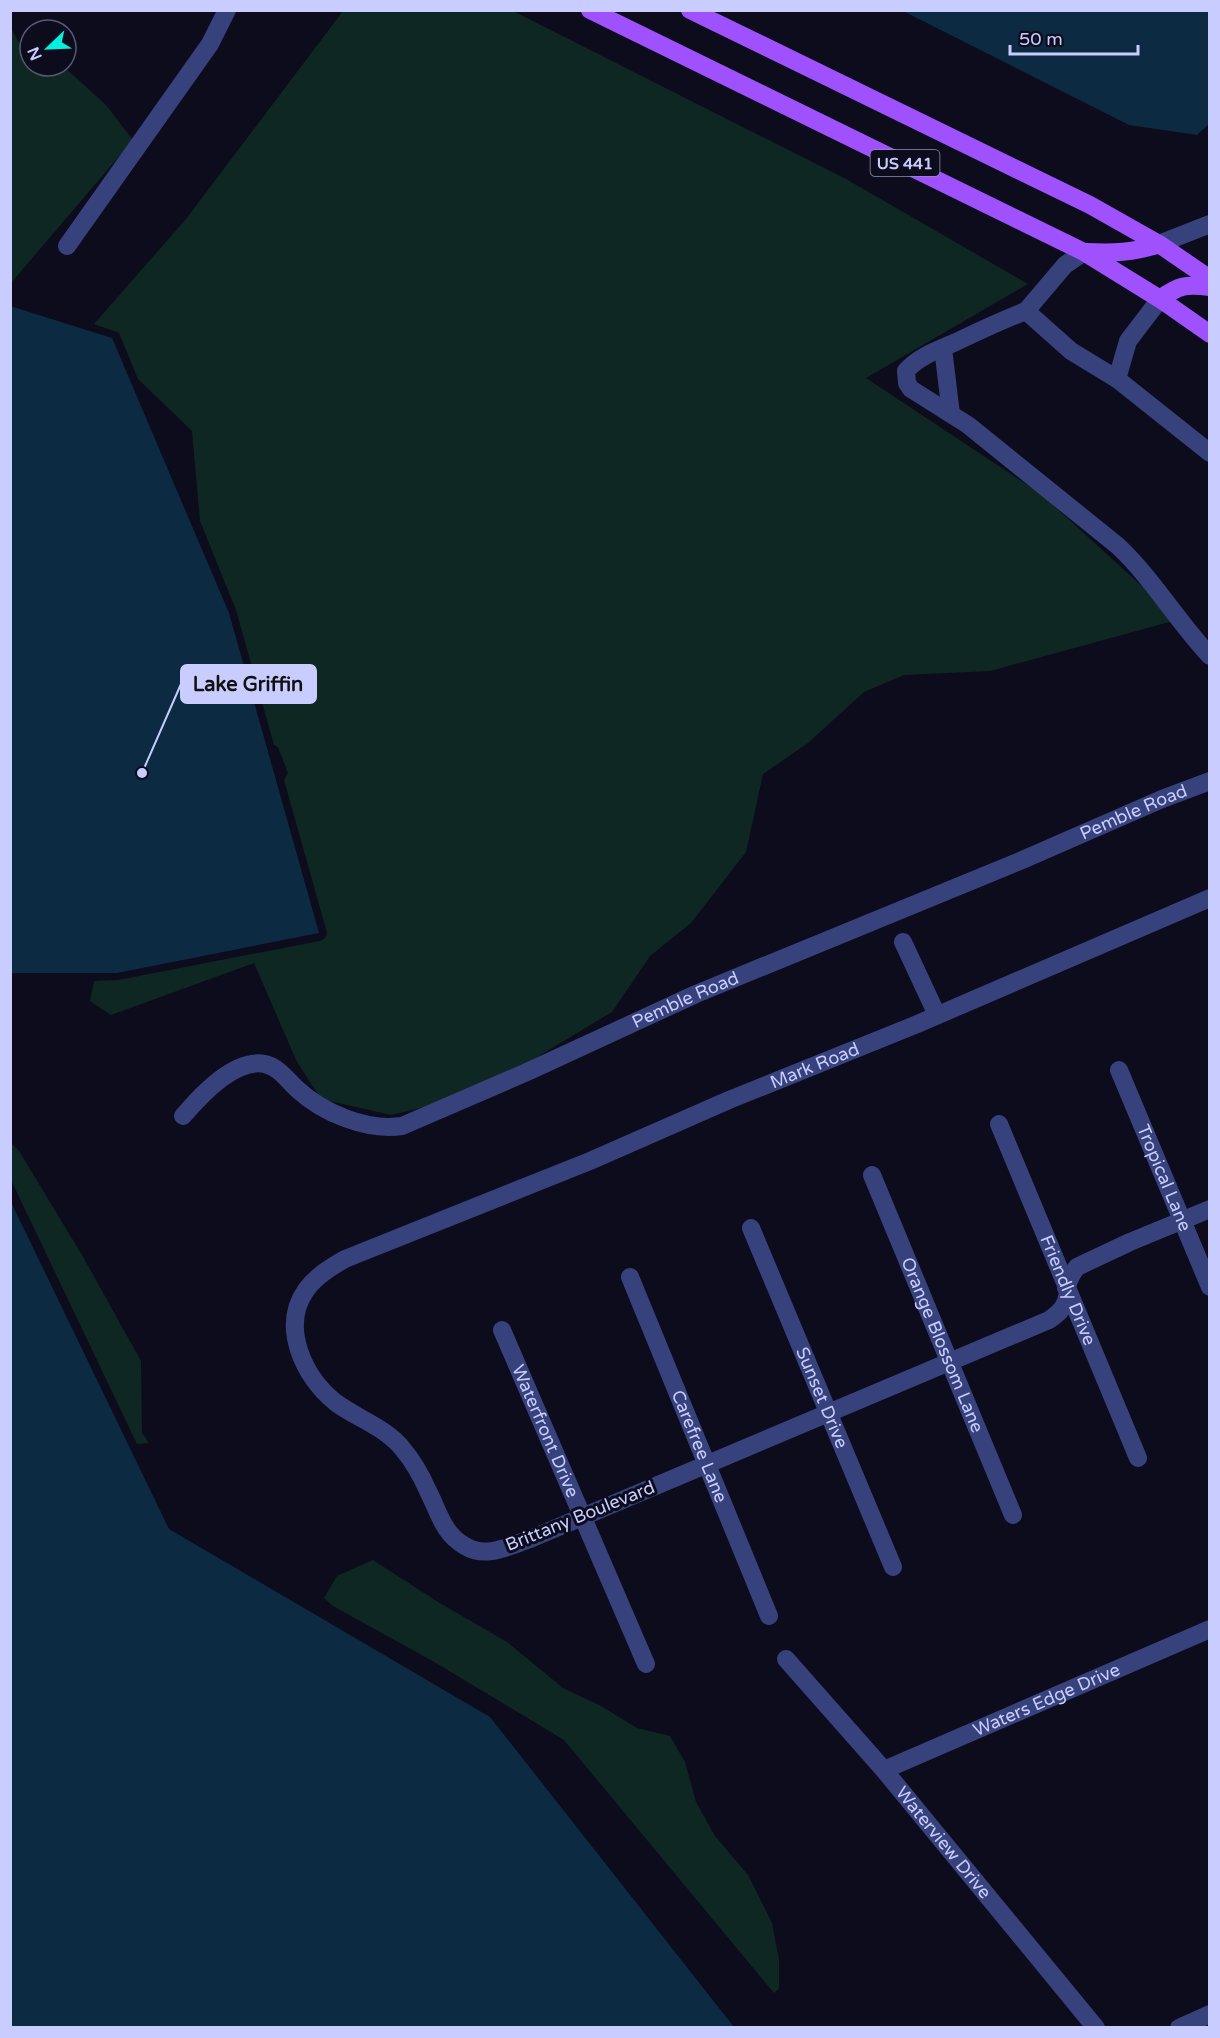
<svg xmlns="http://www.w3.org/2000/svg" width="1220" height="2038" font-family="'Varela Round',sans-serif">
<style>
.green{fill:#0f2722}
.water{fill:#0c2a41}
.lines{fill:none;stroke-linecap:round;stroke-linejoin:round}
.minor{stroke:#37417c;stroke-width:18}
.major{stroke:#9f51fd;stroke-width:18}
.labels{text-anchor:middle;stroke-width:6;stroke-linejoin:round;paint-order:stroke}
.shield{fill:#0c0c1d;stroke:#9092ba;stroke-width:1.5}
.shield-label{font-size:16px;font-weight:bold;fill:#c9ccfe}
.street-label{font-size:18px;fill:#c9ccfe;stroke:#0c0c1d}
.leader{fill:none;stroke:#c9ccfe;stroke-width:2}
.callout-dot{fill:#c9ccfe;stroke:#0c0c1d;stroke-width:2}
.callout{fill:#c9ccfe;stroke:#c9ccfe;stroke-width:2}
.callout-label{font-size:20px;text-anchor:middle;font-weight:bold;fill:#111}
</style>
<rect width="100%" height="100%" fill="#0c0c1d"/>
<path class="green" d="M343 11H513L846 179 1028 284 866 378 1041 494 1157 600 1173 621 990 671 904 675 864 692 808 743 763 774 746 852 691 923 650 956 612 1012 472 1096 391 1115 321 1099 297 1062 254 963 111 1015 90 1001 94 981 118 980 320 941 325 938 327 933 284 780 288 773 278 747 274 745 236 610 200 521 192 431 138 379 119 333 94 324 186 219Z
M10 26 23 50 30 51V66H63L106 105 133 140 11 283Z
M11 1143 19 1151 82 1255 141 1361 142 1433 149 1443 137 1444 11 1180Z
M373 1560 438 1602 507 1642 563 1688 601 1706 637 1728 670 1736 685 1762 696 1802 715 1836 748 1875 772 1923 779 1960V1989L774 1993 564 1740 436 1663 333 1606 324 1598 337 1576Z"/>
<path class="water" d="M903 11H1209V124L1197 135 1129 125Z
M10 306 112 338 229 613 319 933 117 973H11Z
M10 1200 169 1529 490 1717 734 2027H11Z"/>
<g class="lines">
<g class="minor">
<path d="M1159 244 1210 224"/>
<path d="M67 246 210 44 227 10"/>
<path d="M1084 252 1065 265 1026 311 1071 351 1117 379 1210 453"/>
<path d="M1026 311C1002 320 979 331 956 342 938 350 919 356 906 371L907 383 911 389 968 425 1118 546C1153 579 1177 621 1210 656"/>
<path d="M943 348 951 414"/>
<path d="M1117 379 1128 341 1160 299"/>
<path d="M903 942 937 1015"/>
<path id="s1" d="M1119 1070 1210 1287"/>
<path id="s2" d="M183 1116C200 1096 234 1058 265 1064 280 1068 287 1080 297 1089 323 1113 366 1131 402 1126L527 1072 696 994 1020 861 1162 799 1210 781"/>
<path id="s3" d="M999 1124 1138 1458"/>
<path id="s4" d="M872 1175 1013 1515"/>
<path id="s5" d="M751 1228 893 1567"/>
<path id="s6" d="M630 1277 769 1616"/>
<path d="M1066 1288 1072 1274 1077 1267 1130 1242 1210 1209"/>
<path id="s7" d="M1068 1292C1066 1306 1061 1312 1049 1320L530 1539C509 1546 486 1559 465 1546 443 1534 439 1512 428 1491 421 1475 413 1461 402 1448 385 1427 356 1418 335 1402 304 1377 280 1327 306 1290 316 1276 331 1267 345 1259L590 1161 729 1100 915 1025 1210 898"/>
<path id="s8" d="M502 1330 646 1664"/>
<path id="s9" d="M786 1659 884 1770 1096 2028"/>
<path id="s10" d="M884 1770 1210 1629"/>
<path d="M1179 2028 1210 2014"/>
</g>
<path class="major" d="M590 10 1084 252 1160 299 1210 334
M690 10 1090 205 1159 244 1210 279
M1086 252C1112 253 1134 253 1159 244
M1160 299C1179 285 1186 284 1210 287"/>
</g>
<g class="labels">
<rect class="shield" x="870.5" y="150" width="69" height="26" rx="4.5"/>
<g class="shield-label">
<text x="905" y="169">US 441</text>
</g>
<g class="street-label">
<text dy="6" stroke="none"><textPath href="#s2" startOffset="1053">Pemble Road</textPath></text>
<text dy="6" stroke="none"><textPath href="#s2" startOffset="567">Pemble Road</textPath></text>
<text dy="6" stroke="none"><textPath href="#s7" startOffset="1551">Mark Road</textPath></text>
<text dy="6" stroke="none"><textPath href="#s1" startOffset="117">Tropical Lane</textPath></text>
<text dy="6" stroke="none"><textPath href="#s3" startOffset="180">Friendly Drive</textPath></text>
<text dy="6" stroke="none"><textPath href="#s4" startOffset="184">Orange Blossom Lane</textPath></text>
<text dy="6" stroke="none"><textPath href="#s5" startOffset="184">Sunset Drive</textPath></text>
<text dy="6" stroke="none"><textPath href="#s8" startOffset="110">Waterfront Drive</textPath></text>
<text dy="6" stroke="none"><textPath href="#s6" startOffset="183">Carefree Lane</textPath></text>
<text transform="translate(580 1516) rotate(-22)" y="6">Brittany Boulevard</text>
<text dy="6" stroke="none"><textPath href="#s10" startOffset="177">Waters Edge Drive</textPath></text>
<text dy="6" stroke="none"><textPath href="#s9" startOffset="242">Waterview Drive</textPath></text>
</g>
</g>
<path class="leader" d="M142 773L181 684"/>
<circle class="callout-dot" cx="142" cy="773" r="6"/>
<rect class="callout" x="181" y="665" width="135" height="38" rx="6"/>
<g class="callout-label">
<text x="248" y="691">Lake Griffin</text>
</g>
<rect width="1220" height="2038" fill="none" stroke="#c9ccfe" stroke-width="24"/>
<g transform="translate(48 48) rotate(247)"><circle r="28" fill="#0c0c1d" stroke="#585977" stroke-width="1.5"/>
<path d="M0-4.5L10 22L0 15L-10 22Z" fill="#03f0de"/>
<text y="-9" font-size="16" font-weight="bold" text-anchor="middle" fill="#c9ccfe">N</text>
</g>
<path d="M1010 45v9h128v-9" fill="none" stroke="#c9ccfe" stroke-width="3"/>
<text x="1019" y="45" font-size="18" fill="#c9ccfe" stroke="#0c0c1d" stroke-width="4.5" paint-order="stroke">50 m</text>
</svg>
